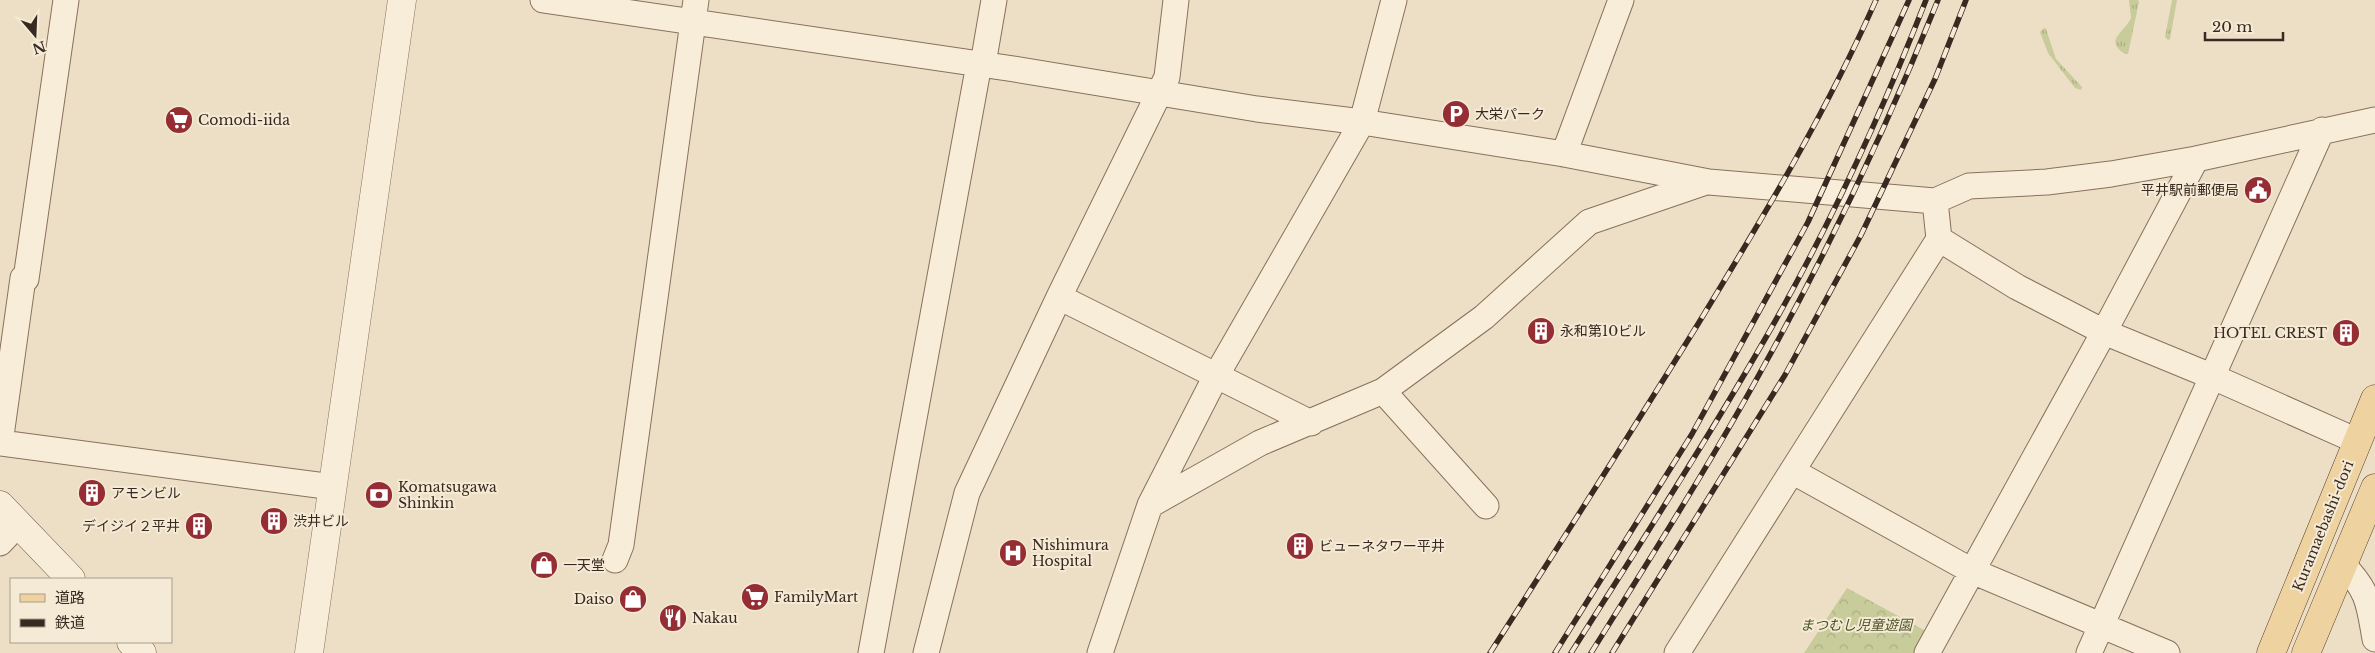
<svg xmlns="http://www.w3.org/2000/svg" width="2375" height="653" font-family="'Libre Baskerville','Noto Sans JP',serif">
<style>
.grass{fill:url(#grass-tufts)}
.forest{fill:url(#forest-crowns)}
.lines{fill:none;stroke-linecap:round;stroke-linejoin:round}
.minor-casing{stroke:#88715c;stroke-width:27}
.tertiary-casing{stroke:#88715c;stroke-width:29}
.secondary-casing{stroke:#6a523f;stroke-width:29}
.primary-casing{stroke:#564030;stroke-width:29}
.minor{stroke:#f8edd9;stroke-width:25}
.tertiary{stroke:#f8edd9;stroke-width:28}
.secondary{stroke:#f8edd9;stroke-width:28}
.primary{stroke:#eed2a0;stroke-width:28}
.rail-casing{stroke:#382a20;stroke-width:5.5}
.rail{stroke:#f5ead5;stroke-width:4;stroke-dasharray:11;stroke-linecap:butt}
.labels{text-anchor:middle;stroke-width:4;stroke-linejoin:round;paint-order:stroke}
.poi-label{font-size:14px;fill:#382a20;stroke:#f5ead5;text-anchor:start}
.street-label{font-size:14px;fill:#382a20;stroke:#f5ead5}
.park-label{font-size:14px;font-style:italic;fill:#4b5427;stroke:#f5ead5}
</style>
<defs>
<pattern id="grass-tufts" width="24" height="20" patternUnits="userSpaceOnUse" patternTransform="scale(1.25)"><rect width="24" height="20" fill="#c8cb9a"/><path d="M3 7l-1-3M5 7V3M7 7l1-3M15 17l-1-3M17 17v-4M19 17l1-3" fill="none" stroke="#adae84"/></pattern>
<pattern id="forest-crowns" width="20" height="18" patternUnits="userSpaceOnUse" patternTransform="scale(1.25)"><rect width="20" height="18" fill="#c8cb9a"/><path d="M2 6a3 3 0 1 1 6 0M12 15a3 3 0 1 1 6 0" fill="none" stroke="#adae84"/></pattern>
</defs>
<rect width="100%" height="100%" fill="#eddfc6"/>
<path class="grass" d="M2129 0H2138L2139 2 2128 54H2125C2103 40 2125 32 2131 18Z
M2172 0H2177L2170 39 2168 40 2165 37Z
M2044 28 2046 29 2056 59 2082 87 2081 90 2075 88 2048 53 2040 32Z"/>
<path class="forest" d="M1847 588 1933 635 1922 653H1804Z"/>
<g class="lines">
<defs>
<path id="minor" d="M543 0 1014 69 1257 109 1362 122 1564 154 1709 182 1935 201 1969 186 2047 182 2111 174 2196 159 2375 120
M983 64 994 0
M1564 154 1621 0
M1939 239 2017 287 2104 332 2211 376 2357 441
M26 279 66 0
M1059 297 1311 423
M1383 391 1486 506
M0 443 23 278
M1 443 333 487
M1792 471 1972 571 2167 653
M1150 505 1216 376 1362 122 1394 0
M0 543 18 524
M615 560 621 545 696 0
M2343 565C2369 591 2369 605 2375 639
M871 653 979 64
M926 653 967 493 1059 297 1167 77 1176 0
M1100 653 1150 505 1260 443 1383 391 1484 317 1589 222 1706 182
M1677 653 1939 239 1935 201
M1927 653 2104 332 2196 159
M2089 653 2322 130"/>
<path id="tertiary" d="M309 653 402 0"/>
<path id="secondary" d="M0 505 71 579
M131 642 142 653"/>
<path id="primary" d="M2271 653 2375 399
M2306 653 2375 488"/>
</defs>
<use href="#minor" class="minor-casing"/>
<use href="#tertiary" class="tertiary-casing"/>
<use href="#secondary" class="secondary-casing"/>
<use href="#primary" class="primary-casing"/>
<use href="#minor" class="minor"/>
<use href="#tertiary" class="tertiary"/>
<use href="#secondary" class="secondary"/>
<use href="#primary" class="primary"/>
<defs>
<path id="rail" d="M1490 653C1560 544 1630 434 1698 324 1762 219 1826 113 1876 0
M1555 653 1692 434 1808 222 1909 0
M1571 653C1633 555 1696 458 1754 358 1821 244 1878 123 1926 0
M1591 653C1651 557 1712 461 1766 362 1831 245 1888 124 1938 0
M1612 653 1785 375 1861 235 1935 79 1966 0"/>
</defs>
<use href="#rail" class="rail-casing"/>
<use href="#rail" class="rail"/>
</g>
<defs>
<symbol id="parking-disc" viewBox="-11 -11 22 22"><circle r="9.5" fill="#952e34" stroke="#f5ead5"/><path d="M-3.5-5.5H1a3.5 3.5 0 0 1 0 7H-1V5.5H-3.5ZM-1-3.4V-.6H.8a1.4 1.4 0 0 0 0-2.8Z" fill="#fff"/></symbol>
<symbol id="supermarket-disc" viewBox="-11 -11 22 22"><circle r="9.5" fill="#952e34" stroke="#f5ead5"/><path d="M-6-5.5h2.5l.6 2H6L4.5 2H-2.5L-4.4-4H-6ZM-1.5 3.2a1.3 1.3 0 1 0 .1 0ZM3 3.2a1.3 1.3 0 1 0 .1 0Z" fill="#fff"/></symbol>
<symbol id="civic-disc" viewBox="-11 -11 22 22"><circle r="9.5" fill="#952e34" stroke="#f5ead5"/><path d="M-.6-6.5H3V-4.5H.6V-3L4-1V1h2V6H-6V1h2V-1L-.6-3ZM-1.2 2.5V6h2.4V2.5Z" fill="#fff"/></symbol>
<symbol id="building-disc" viewBox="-11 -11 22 22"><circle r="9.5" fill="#952e34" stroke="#f5ead5"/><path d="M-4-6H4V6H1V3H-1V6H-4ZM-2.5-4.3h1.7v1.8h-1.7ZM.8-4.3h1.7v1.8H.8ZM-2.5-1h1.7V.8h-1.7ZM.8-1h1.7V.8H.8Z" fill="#fff"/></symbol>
<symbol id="bank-disc" viewBox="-11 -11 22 22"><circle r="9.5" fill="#952e34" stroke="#f5ead5"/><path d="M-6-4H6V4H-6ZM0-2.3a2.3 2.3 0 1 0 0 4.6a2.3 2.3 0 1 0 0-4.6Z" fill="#fff"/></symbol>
<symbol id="hospital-disc" viewBox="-11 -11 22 22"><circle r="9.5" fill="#952e34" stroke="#f5ead5"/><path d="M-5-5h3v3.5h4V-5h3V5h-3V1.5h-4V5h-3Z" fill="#fff"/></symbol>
<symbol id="shop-disc" viewBox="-11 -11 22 22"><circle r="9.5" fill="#952e34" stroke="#f5ead5"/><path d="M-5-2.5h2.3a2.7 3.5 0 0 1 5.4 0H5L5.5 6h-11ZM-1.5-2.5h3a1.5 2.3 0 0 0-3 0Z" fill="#fff"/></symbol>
<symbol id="restaurant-disc" viewBox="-11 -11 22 22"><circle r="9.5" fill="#952e34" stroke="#f5ead5"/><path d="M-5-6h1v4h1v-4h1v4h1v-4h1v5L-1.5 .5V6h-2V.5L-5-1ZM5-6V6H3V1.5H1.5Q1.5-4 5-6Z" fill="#fff"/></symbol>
</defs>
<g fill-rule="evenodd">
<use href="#parking-disc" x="1440" y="98" width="32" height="32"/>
<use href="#supermarket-disc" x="163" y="104" width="32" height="32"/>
<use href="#civic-disc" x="2242" y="174" width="32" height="32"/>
<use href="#building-disc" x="1525" y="315" width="32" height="32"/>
<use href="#building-disc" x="2330" y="317" width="32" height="32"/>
<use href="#building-disc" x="76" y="477" width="32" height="32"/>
<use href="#bank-disc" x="363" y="479" width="32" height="32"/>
<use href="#building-disc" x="258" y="505" width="32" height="32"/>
<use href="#building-disc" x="183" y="510" width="32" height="32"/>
<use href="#building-disc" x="1284" y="530" width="32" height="32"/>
<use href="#hospital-disc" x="997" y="537" width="32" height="32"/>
<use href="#shop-disc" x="528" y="549" width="32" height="32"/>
<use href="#supermarket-disc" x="739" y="581" width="32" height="32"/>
<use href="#shop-disc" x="617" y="583" width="32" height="32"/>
<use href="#restaurant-disc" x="657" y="602" width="32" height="32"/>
</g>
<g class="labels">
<g class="poi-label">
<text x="1475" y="119">大栄パーク</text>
<text x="198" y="125">Comodi-iida</text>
<text x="2239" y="195" text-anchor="end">平井駅前郵便局</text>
<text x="1560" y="336">永和第10ビル</text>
<text x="2327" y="338" text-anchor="end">HOTEL CREST</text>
<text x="398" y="492">Komatsugawa<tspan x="398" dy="16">Shinkin</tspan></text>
<text x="111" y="498">アモンビル</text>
<text x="293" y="526">渋井ビル</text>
<text x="180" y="531" text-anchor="end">デイジイ２平井</text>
<text x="1032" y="550">Nishimura<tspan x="1032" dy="16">Hospital</tspan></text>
<text x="1319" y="551">ビューネタワー平井</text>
<text x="563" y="570">一天堂</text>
<text x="774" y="602">FamilyMart</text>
<text x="614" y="604" text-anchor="end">Daiso</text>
<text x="692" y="623">Nakau</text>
</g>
<g class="street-label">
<text transform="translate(2323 526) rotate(-68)" y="5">Kuramaebashi-dori</text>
</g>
<g class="park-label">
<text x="1856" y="630">まつむし児童遊園</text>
</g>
</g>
<rect x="10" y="578" width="162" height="65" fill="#f5ead5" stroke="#a99d8d"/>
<rect x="20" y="594" width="25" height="8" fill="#eed2a0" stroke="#a99d8d"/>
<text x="55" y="603" font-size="15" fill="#382a20">道路</text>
<rect x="20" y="619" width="25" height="8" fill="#382a20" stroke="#a99d8d"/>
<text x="55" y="628" font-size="15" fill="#382a20">鉄道</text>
<g transform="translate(35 35) rotate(161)" stroke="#f5ead5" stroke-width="4" paint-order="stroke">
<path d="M0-4L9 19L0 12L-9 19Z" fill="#382a20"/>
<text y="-8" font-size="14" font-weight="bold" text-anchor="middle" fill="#382a20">N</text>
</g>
<path d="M2205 32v8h78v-8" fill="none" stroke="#382a20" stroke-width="2.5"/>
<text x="2212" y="32" font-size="15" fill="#382a20" stroke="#f5ead5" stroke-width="4" paint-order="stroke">20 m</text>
</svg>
